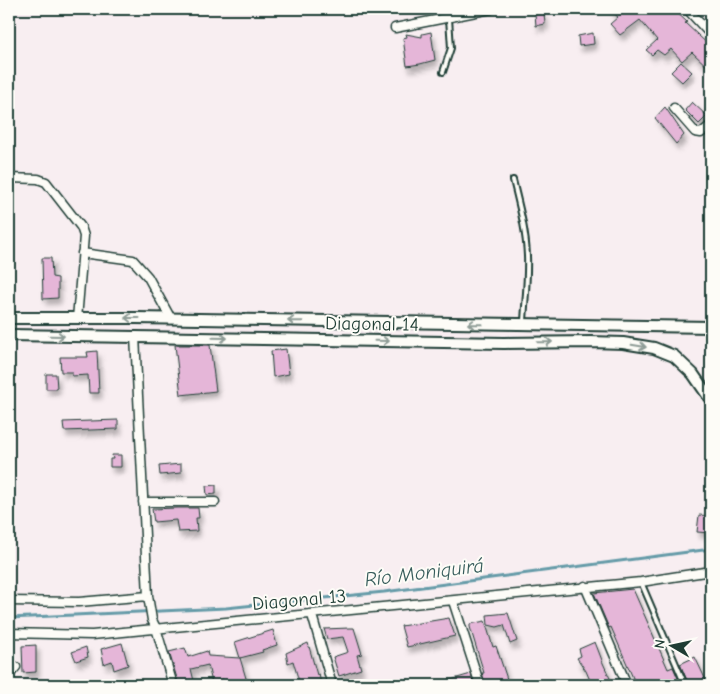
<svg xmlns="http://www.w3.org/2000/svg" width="720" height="694" font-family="'Comic Neue',sans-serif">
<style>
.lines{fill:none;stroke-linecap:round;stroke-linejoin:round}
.stream{stroke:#659ba8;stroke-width:3}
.building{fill:#e5b6d8;stroke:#1f3d34;filter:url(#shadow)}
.service-casing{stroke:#1f3d34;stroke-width:8}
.minor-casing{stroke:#1f3d34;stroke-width:11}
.tertiary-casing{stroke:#1f3d34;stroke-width:14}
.service{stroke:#fdfcf7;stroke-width:4}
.minor{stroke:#fdfcf7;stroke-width:8}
.tertiary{stroke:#fdfcf7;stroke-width:10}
.oneway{stroke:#8e9c96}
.labels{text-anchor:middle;stroke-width:4;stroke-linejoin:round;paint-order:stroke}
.street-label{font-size:19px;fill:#1f3d34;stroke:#fdfcf7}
.water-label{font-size:20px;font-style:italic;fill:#365c5b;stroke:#fdfcf7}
</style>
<defs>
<filter id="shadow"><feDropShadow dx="3" dy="5.5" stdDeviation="2.5" flood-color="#0004"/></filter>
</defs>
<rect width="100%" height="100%" fill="#f8eef1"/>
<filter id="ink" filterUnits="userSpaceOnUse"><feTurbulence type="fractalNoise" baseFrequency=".02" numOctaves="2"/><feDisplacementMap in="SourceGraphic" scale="10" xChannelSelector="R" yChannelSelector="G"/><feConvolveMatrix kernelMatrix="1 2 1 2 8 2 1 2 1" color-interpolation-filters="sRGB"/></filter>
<g filter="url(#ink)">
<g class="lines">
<path class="stream" d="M9 618 226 608 384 592 711 549"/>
</g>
<path class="building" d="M609 9H673L687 22 685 23 711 47V70L692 52 682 61 671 49 664 55 657 50 652 55 646 50 657 40 640 20 620 35 610 24 618 17Z
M544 13 545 24 536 26 535 14Z
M431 32 435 60 420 64 407 66 403 38 407 37 406 34 422 37V34Z
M593 33 594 44 579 46 578 36Z
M681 62 692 72 682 82 671 72Z
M692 102 707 116 699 124 685 110Z
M665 107 684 135 676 144 655 118Z
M42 258H51L52 277 58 278V298L43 299Z
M175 345H210L216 391 181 395Z
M286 349 289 374 273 377 271 351Z
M97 351 99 393H89L88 375 72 376V372H61L60 357H88L87 352Z
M46 374H56L57 389H46Z
M118 420V429L64 431 63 422Z
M112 455H121V467H110V459H113Z
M181 464V473L160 475 159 466Z
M216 485V494L207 495 206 486Z
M177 508H198L199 518H196L197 531 178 532 176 520 154 522 152 509Z
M699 515 711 516V533L697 532Z
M633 589 668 669 673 667 681 685H636L611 627 609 628 594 593Z
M508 613 517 641 510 644 504 625 497 627 488 625 487 615Z
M449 618 455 636 407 647 401 626Z
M485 621 493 647 496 646 509 685H486L482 673H484L470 627V624Z
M349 628H354L362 654 357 655 361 669 339 676 333 657 348 652 343 637 327 639 324 629Z
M273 630 277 645 262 650 263 652 240 658 248 685H225L223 679 212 683 208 665 191 669 195 685H179L169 652 185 648 188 657 207 651 208 656 240 658 235 642Z
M595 642 603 663 613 685H592L586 671 577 658 581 656 579 649Z
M122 643 128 665 114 670 112 661 104 664 101 649Z
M308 643 317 675 319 674 321 685H300L293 661 288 663 286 653Z
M36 645V672L23 673 22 646Z
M86 647 88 657 76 661 72 652Z
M695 657 703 674 708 685H689L680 664Z
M471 674 474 685H440V683Z"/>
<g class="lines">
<defs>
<path id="service" d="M443 72 451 48 449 18
M513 180C519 205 526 230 527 256 528 278 525 301 524 322
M641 582 685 685"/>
<path id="minor" d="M687 9 711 35
M395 28 491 9
M674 108 695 132 701 133 711 125
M9 178 38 179 46 182 81 227 84 236 77 319
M82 253 133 260 148 277 171 319
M135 336 148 596 152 620 156 628 173 685
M143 502H215
M585 586 627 685
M9 601 79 602 148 596
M453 601 480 685
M312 615 332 685
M9 633 92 635 641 582 711 571
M9 675 16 667"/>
<path id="tertiary" d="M9 318H136L711 327
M9 335 504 343 591 342 623 343 654 348 674 356 693 374 711 400"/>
</defs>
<use href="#service" class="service-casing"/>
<use href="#minor" class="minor-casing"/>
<use href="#tertiary" class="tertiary-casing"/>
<use href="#service" class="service"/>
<use href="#minor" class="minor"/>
<use href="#tertiary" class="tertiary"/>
</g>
<defs><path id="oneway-shaft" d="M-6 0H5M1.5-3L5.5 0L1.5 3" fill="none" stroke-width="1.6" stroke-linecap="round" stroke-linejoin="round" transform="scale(1.25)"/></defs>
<g class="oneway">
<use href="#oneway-shaft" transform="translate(132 318) rotate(180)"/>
<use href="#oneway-shaft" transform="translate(295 321) rotate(-179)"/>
<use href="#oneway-shaft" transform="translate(475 324) rotate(-179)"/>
<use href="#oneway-shaft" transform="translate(57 336) rotate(1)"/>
<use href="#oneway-shaft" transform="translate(220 338) rotate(1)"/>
<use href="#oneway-shaft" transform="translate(382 341) rotate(1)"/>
<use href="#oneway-shaft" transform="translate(545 342) rotate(-1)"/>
<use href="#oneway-shaft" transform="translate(639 346) rotate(9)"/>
</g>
</g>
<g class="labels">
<g class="street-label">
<text transform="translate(372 323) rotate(1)" y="7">Diagonal 14</text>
<text transform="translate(299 599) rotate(-5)" y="7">Diagonal 13</text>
</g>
<g class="water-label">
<text transform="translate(424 572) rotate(-7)" y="7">Río Moniquirá</text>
</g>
</g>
<rect width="720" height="694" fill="none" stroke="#fdfcf7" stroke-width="30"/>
<rect x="15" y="15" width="690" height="664" fill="none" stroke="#1f3d34" stroke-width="2" filter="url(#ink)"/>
<g transform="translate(672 646) rotate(279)" stroke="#fdfcf7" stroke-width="4" paint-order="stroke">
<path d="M0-4L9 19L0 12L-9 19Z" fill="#1f3d34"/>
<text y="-8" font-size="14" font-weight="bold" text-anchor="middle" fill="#1f3d34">N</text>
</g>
</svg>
